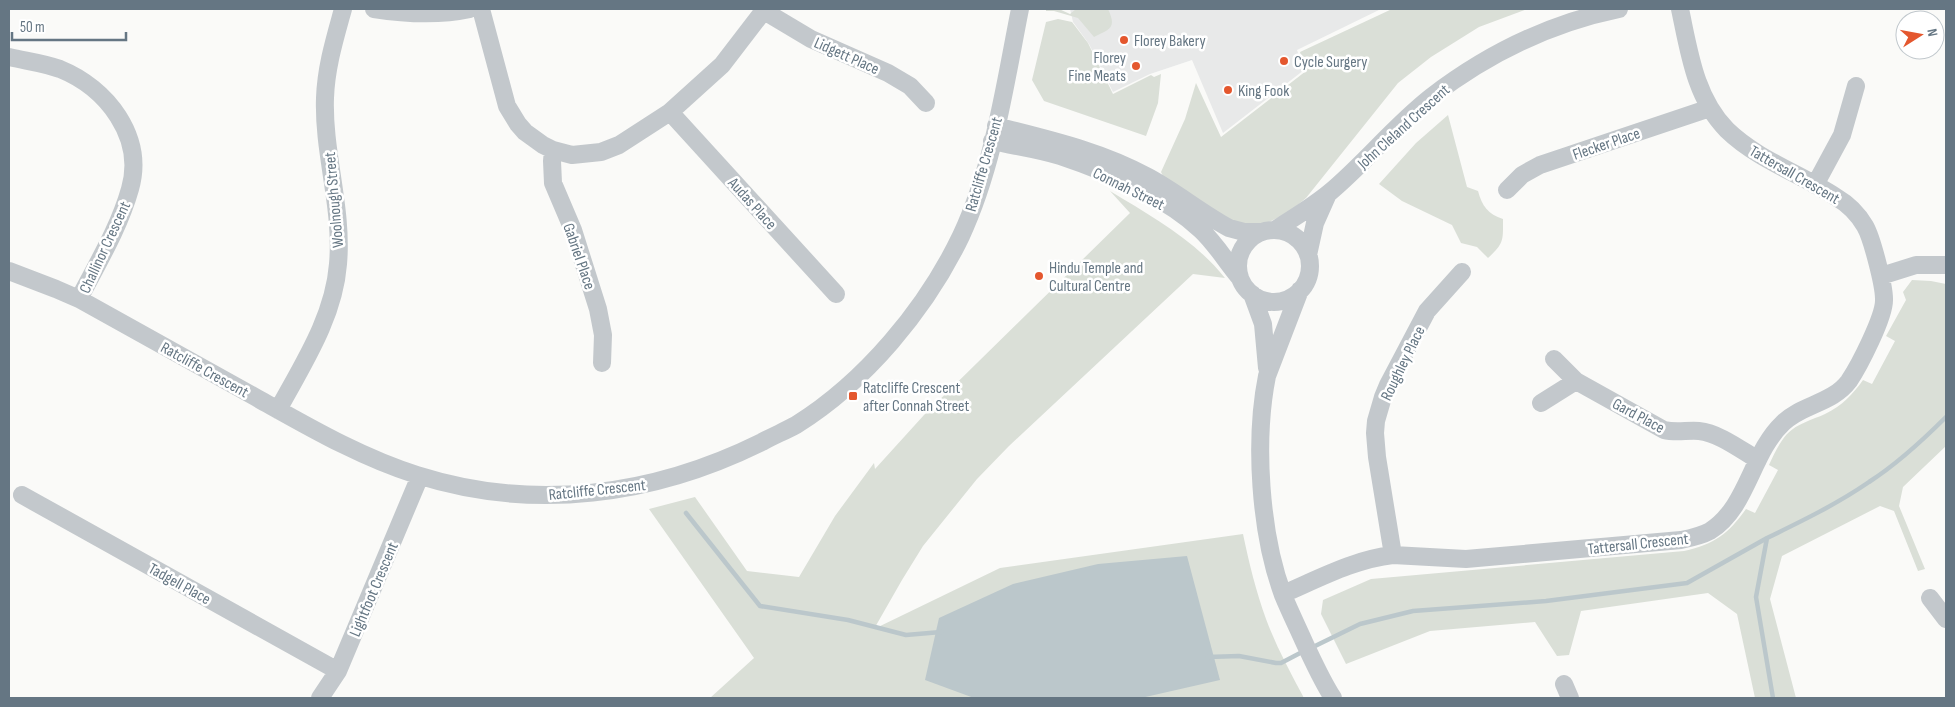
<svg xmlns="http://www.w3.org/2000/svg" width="1955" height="707" font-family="'Sofia Sans Condensed',sans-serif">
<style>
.built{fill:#e8e9e9}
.green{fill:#dadfd7}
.water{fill:#bbc7cb}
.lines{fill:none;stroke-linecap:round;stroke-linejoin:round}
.stream{stroke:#bbc7cb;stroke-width:4.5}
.minor{stroke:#c3c8cc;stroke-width:18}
.poi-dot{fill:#e4572e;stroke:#fff;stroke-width:2}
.labels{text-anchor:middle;stroke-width:5;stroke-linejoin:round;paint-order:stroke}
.poi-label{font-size:16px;fill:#657683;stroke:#fff;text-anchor:start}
.street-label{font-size:16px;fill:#657683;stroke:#fff}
</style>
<rect width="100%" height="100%" fill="#fafaf8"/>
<path class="built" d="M1070 9H1381L1297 50 1304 70 1223 133 1192 60 1150 74 1113 92 1089 44 1073 22Z"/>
<path class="green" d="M1046 9H1059L1070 14 1076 9H1108C1117 28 1110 29 1094 37L1078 18 1054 11H1046Z
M1392 9H1527L1479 27 1431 57 1398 83 1306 198 1288 213 1258 227H1236L1167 184 1161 172 1185 119 1196 83 1221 137 1306 71 1300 52Z
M1058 19 1072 22 1088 43 1113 94 1151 75 1154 77 1161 74 1158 103 1146 136 1044 101 1032 80 1046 22Z
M1448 115 1467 187 1478 191C1482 206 1488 214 1503 219 1503 241 1504 243 1488 258L1477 247 1461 243 1452 225 1402 201 1379 184 1416 143Z
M1110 191C1151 216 1195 240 1225 278L1193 274 1009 446 977 479 923 546 902 580 874 629 1000 568 1243 534C1249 563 1256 591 1266 619 1276 646 1290 672 1304 698H710L754 658 649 509 695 497 747 571 799 577 835 516 874 463 875 469 924 415 1130 213Z
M1912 280 1931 281 1946 284V446L1903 487 1899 506 1925 569 1918 571 1894 511 1880 506 1782 556 1770 599 1796 698H1755L1737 614 1708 593 1581 611 1569 655 1557 656 1535 622 1430 631 1346 664 1321 614 1323 600 1371 579 1684 551C1715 544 1728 534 1746 509L1755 513 1778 470 1769 465C1774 454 1779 443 1787 434 1798 423 1812 420 1825 414 1842 406 1853 394 1863 380L1872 384 1895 341 1886 336 1906 300 1903 292Z"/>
<path class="water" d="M1187 556 1220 680 1141 698H974L925 680 939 618 1013 584 1098 564Z"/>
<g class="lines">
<path class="stream" d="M686 513 760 606 848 620 906 635 941 632
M1311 648 1360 624 1413 611 1546 601 1687 583 1767 538
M1208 657 1239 656 1276 663H1281L1304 651
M1773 698 1756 597 1767 538C1802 521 1837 504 1869 482 1897 464 1922 441 1946 417"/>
<path class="minor" d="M374 9C406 14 438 16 470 9
M481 9 507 106 518 124 525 132 543 145 553 150 572 155 601 152 619 145 670 112 722 65 765 9
M764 11 811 39 888 73 910 86 926 103
M9 57C26 61 44 63 60 69 107 88 145 137 130 189 119 228 97 264 79 299
M670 112 836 294
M996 126C1047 139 1101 151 1148 177 1176 192 1201 213 1229 228L1244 232H1261
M992 141C1014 146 1038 149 1060 156 1108 172 1164 196 1201 230 1216 244 1227 263 1240 278
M553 150 552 161 553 183 573 230 598 309 603 335 602 363
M1815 185 1842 135 1856 86
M1507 190 1522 175 1540 165 1710 108
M1275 230C1293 218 1312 207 1329 193 1365 163 1394 126 1431 97 1487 54 1551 23 1619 9
M1238 266a36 36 0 1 1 72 0a36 36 0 1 1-72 0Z
M1308 255 1315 223 1327 196
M9 271 56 289 79 299C138 332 198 365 257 398 309 427 360 457 417 475 534 512 653 496 762 442 773 436 785 431 796 425 865 382 926 309 961 236 994 165 1005 84 1020 9
M1881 276 1916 265H1946
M1300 290 1267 376C1254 441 1260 533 1283 595 1290 612 1298 628 1305 644 1314 663 1322 681 1333 698
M1252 294 1263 324 1267 368
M1554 359 1576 381 1664 430C1676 433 1687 430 1699 431 1719 433 1741 450 1758 460
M1541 403 1576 381
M278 410C303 364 334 317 338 264 343 208 323 153 325 98 326 67 335 38 343 9
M22 495 338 671
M1393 555 1377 457 1375 433 1376 421 1383 397 1388 385 1427 311 1462 272
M1283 594C1318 579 1355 559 1393 555L1466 559 1681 540C1691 538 1701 536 1710 531 1748 507 1751 453 1783 423 1802 404 1832 404 1849 381 1859 366 1885 316 1884 299 1884 285 1872 238 1865 226 1858 214 1848 204 1836 197 1801 174 1758 160 1727 130 1695 98 1689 51 1680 9
M1930 598 1946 619
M1564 684 1570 698
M320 698 338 671 420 476"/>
</g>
<g class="poi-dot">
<circle cx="1124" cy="40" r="5"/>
<circle cx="1284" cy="61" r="5"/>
<circle cx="1136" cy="66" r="5"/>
<circle cx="1228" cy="90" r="5"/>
<circle cx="1039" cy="276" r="5"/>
<rect x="848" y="391" width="10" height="10" rx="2.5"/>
</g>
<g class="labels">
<g class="poi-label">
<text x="1134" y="46">Florey Bakery</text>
<text x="1126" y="63" text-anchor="end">Florey<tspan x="1126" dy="18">Fine Meats</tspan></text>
<text x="1294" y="67">Cycle Surgery</text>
<text x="1238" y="96">King Fook</text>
<text x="1049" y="273">Hindu Temple and<tspan x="1049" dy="18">Cultural Centre</tspan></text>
<text x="863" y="393">Ratcliffe Crescent<tspan x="863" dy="18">after Connah Street</tspan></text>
</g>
<g class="street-label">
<text transform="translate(847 55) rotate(24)" y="6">Lidgett Place</text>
<text transform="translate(1403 126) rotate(-42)" y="6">John Cleland Crescent</text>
<text transform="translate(1606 143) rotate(-19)" y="6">Flecker Place</text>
<text transform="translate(983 164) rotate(-74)" y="6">Ratcliffe Crescent</text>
<text transform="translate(1795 174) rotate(30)" y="6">Tattersall Crescent</text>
<text transform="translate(1129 188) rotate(26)" y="6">Connah Street</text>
<text transform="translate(333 200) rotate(-95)" y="6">Woolnough Street</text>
<text transform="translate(753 203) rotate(48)" y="6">Audas Place</text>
<text transform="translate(104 247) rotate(-65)" y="6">Challinor Crescent</text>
<text transform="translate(580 256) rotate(71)" y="6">Gabriel Place</text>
<text transform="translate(1402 363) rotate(-64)" y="6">Roughley Place</text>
<text transform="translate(205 369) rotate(29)" y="6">Ratcliffe Crescent</text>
<text transform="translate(1639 415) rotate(28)" y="6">Gard Place</text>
<text transform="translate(597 489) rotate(-6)" y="6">Ratcliffe Crescent</text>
<text transform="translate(1638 543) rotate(-6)" y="6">Tattersall Crescent</text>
<text transform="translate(180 583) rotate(29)" y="6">Tadgell Place</text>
<text transform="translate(373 589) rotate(-67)" y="6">Lightfoot Crescent</text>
</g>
</g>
<rect width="1955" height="707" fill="none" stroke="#657683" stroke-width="20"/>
<g transform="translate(1920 35) rotate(79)"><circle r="24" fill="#ffffff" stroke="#c1c8cd"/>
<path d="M0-4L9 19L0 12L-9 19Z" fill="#e4572e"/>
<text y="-8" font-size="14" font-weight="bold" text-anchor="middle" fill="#657683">N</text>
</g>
<path d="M12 32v8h114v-8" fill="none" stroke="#657683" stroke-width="2.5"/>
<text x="20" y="32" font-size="15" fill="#657683" stroke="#ffffff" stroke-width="4" paint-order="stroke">50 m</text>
</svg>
